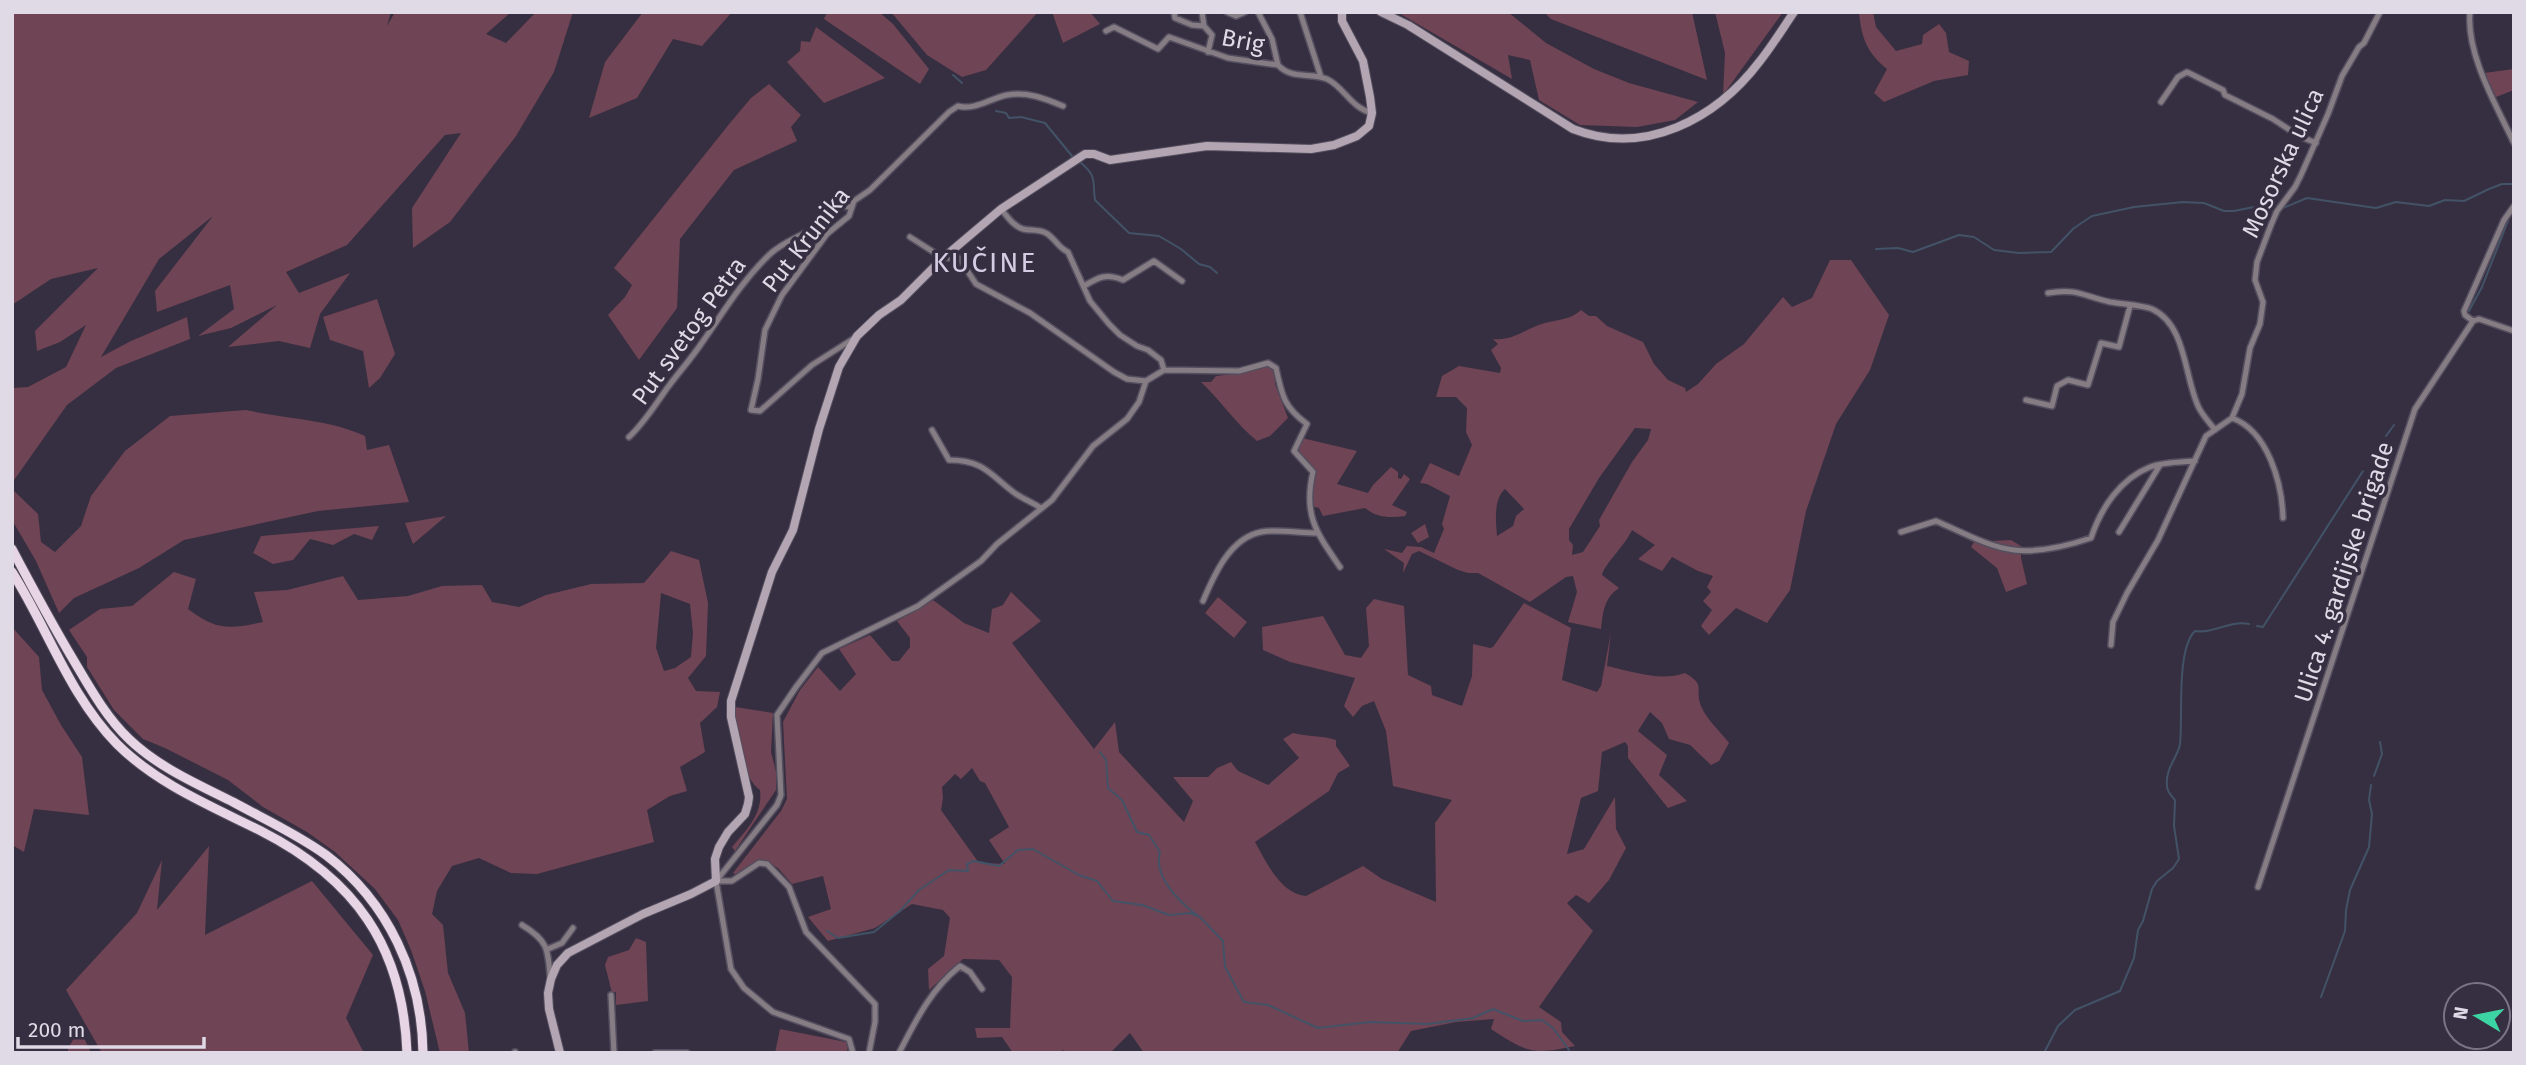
<svg xmlns="http://www.w3.org/2000/svg" width="2526" height="1065" font-family="'Fira Sans',sans-serif">
<style>
.green{fill:#6f4454;fill-rule:evenodd}
.lines{fill:none;stroke-linecap:round;stroke-linejoin:round}
.stream{stroke:#435367;stroke-width:2}
.minor-casing{stroke:#544e5f;stroke-width:8}
.secondary-casing{stroke:#544e5f;stroke-width:10}
.trunk-casing{stroke:#544e5f;stroke-width:11}
.minor{stroke:#857c84;stroke-width:5}
.secondary{stroke:#b3a6b2;stroke-width:8}
.trunk{stroke:#e7d4e5;stroke-width:9}
.labels{text-anchor:middle;stroke-width:7;stroke-linejoin:round;paint-order:stroke}
.street-label{font-size:24px;fill:#dfdae6;stroke:#362f41}
.quarter-label{font-size:28px;letter-spacing:2px;fill:#d4cce3;stroke:#362f41}
</style>
<rect width="100%" height="100%" fill="#362f41"/>
<path class="green" d="M12 12H391L387 26 395 12H511L486 34 506 43 536 12H573L554 72 516 136 450 222 413 248 412 208 461 133 445 135 347 245 286 272 299 293 350 273 320 314 310 348 279 341 228 347 277 305 231 328 198 336 234 309 230 285 157 312 155 291 213 216 159 259 101 357 131 341 187 317 190 339 116 368 67 405 12 483V388L28 387 66 367 86 325 60 342 37 351 35 331 98 268 51 279 12 305Z
M643 12H732L702 46 673 39 637 98 589 118 605 62Z
M827 12H879L893 24 929 69 920 84 824 19Z
M891 12H1038L986 70 962 77 927 55Z
M1052 12H1090L1100 24 1063 43Z
M1397 12H1508L1546 43 1594 69 1629 83 1698 102 1675 120 1637 127 1580 125 1539 100 1530 60 1508 55 1512 79Z
M1544 12H1692L1707 80 1551 19Z
M1715 12H1783L1723 95 1725 53Z
M1859 12H1873L1876 27 1896 51 1922 44 1923 35 1939 24 1946 33 1949 52 1969 61 1968 75 1934 81 1884 102 1874 93 1887 69C1867 53 1861 37 1859 12Z
M816 27 885 78 824 103 787 62 800 51 801 41 810 42Z
M2514 69V90L2496 97 2484 73Z
M769 84 801 115 791 127 797 141 734 170 680 239 677 308 639 360 608 315 625 297 632 285 614 268 730 123 751 98Z
M1830 260H1851L1889 315 1870 370 1836 424 1806 511 1790 590 1767 623 1736 608 1709 635 1701 626 1712 610 1703 601 1711 592 1707 587 1713 576 1698 571 1672 557 1662 571 1638 559 1655 545 1632 530C1625 546 1605 563 1602 575L1619 588C1604 598 1603 612 1601 629L1568 622 1577 592 1573 576 1566 577 1530 602 1478 573H1468L1458 570 1419 551 1412 554 1403 573 1404 563 1384 549 1402 553 1407 546 1421 547 1434 553 1444 529 1442 524 1450 496 1427 484 1420 483 1430 463 1459 476 1472 445 1466 432 1467 408 1456 397H1436L1442 376 1459 366 1500 373 1501 368 1491 350 1498 344 1493 339C1514 341 1526 328 1545 323 1560 319 1570 320 1581 310L1589 316H1596L1607 326 1643 342 1654 364 1668 380 1685 388 1686 392 1698 384 1716 364 1744 344 1783 297 1792 307 1812 298ZM1635 428 1651 429 1648 440 1632 462 1599 520 1600 526 1583 552 1572 555 1573 545 1569 540V529L1599 478ZM1505 489 1524 509 1516 516 1513 526 1497 536C1496 521 1493 500 1505 489Z
M377 299 395 354 380 378 369 388 363 351 330 340 323 317Z
M1269 366 1275 371V384L1288 418 1270 436 1257 441C1236 424 1221 401 1201 382H1211L1216 376 1243 373Z
M246 410C285 419 328 419 365 436L367 450 389 445 409 502 318 511 184 540 139 568 74 598 59 613 36 561 12 520V489L38 514 41 542 55 552 81 526 91 496 125 451 170 416Z
M1302 438 1357 451 1337 484 1368 493 1373 485 1391 467 1398 472V478L1401 479 1404 474 1410 479 1392 505 1407 512 1405 516C1390 518 1377 518 1365 508L1323 516 1319 508 1311 506C1311 492 1316 482 1314 468L1297 455 1296 450Z
M446 516 413 544 405 523Z
M1425 524 1429 537 1418 543 1411 533Z
M379 526 372 540 354 534 333 545 310 539 293 560 273 564 253 553 261 536Z
M2011 540 2021 546V558L2027 584 2006 592 1997 568 1971 547 1974 542Z
M671 551 699 560 708 603 706 656 688 678 696 691 720 692 717 707 700 723 705 752 680 767 687 791 670 796 647 810 654 842 537 874 511 873 479 858 452 866 437 891 432 914 443 925 448 973 465 1013 469 1053H440L425 991 411 950 398 920 375 889 335 852 307 832 263 807 228 780 165 748 143 739 114 710 87 667V657L69 630 100 609 132 606 174 572 196 579 188 609C217 631 229 629 263 622L254 592 287 590 343 576 358 600 408 596 442 586 482 585 492 602 519 607 546 595 591 584 644 583ZM661 593 690 604 693 633 691 657 675 668 664 671 656 648Z
M1011 592 1041 621 1012 643 1094 749 1115 722 1119 752 1184 822 1193 801 1173 777H1208L1217 768 1231 762 1238 771 1268 785 1299 758 1283 739 1293 733C1308 737 1321 735 1336 740V746L1350 766 1338 773 1329 791 1255 842C1266 862 1281 894 1306 896L1363 866 1382 879 1436 902 1435 823 1452 800 1393 786 1386 731 1374 701 1362 706 1353 717 1344 706 1355 678 1290 662 1263 650 1262 627 1323 616 1345 655 1361 658 1369 646 1366 608 1374 599 1404 606 1408 675 1431 686 1432 695 1462 706 1472 676 1473 644 1490 648 1493 647 1524 603 1571 628 1562 680 1597 692 1601 686 1611 632 1607 666C1631 671 1660 682 1685 673 1707 686 1694 688 1701 706 1706 719 1721 732 1729 743L1719 761 1711 765 1690 745 1669 739 1662 723 1650 712 1638 731 1667 755 1659 775 1687 801 1668 808 1628 758V746L1625 742 1602 752 1598 791 1581 798 1567 854 1584 849 1615 797 1616 829 1626 848 1609 880 1589 903 1576 895 1567 903 1593 931 1539 1007 1561 1022 1562 1032 1575 1046C1532 1055 1528 1053 1491 1029L1494 1019 1456 1022 1411 1031 1397 1053H1144L1130 1033 1110 1053H1069L1062 1050V1053H1013L1002 1037 977 1038 975 1028H1010L1012 977 999 960 963 959 929 990 928 969 944 956 950 918 943 910 912 904 875 928 828 941 808 917 831 909 823 876 792 884 778 868 762 860 737 875 733 873 781 811 787 799 783 722 800 690 818 667 840 691 856 674 839 649 870 635 892 661H899L910 647V638L897 621 933 600 964 623 989 633 992 609 1003 605ZM972 768 980 781 985 783 1009 827 989 840 1005 864 979 863 941 810 943 798 942 787 955 774 961 779Z
M1218 597 1247 622 1234 638 1205 613Z
M12 627 39 657 42 690 61 725 82 757 89 815 34 809 24 852 12 845Z
M735 707 773 713 771 752 776 772V790L735 851 732 847C747 829 763 814 760 790 741 777 735 730 735 707Z
M209 846 205 935 312 881 373 955 346 1018 363 1051 362 1053H102L66 990 137 913 162 860 157 910Z
M636 938 646 942 648 1001 616 1005V992L612 993 605 965 608 957 629 950Z
M80 1029 91 1053H68V1048Z
M780 1029 846 1042 848 1046 847 1053H775Z"/>
<g class="lines">
<path class="stream" d="M953 75 962 83
M996 111 1006 113 1009 118 1021 117 1045 123 1072 156
M1080 162C1098 177 1092 181 1095 200L1129 233 1159 236 1181 249 1199 264 1210 267 1217 273
M2283 208 2307 198 2376 208 2396 202 2429 206 2445 200 2464 201 2489 189 2502 184H2514
M1876 249 1898 248 1913 252 1959 235 1974 237 1994 250 2019 253 2051 252 2074 228 2092 216 2134 207 2183 202 2204 203 2224 211H2234L2254 207 2273 210
M2469 311 2482 287 2508 221
M2386 436 2394 425
M2257 626 2263 627 2363 471
M1100 752 1106 760 1108 788 1122 800 1137 832 1149 835 1160 852C1153 876 1179 902 1197 915
M2374 776 2382 754 2380 742
M827 931 838 938 874 932 900 911 919 890 949 870 968 871 967 864 974 861 999 866 1018 850 1033 849 1079 875 1097 881 1113 901 1142 905 1169 915 1190 913 1200 917 1223 941 1225 967 1244 1002 1268 1005 1318 1028 1370 1022 1428 1024 1473 1018 1493 1009 1523 1021 1542 1020 1553 1028 1569 1050
M2321 997 2345 931 2346 910 2350 890 2369 847 2372 814 2369 800 2371 785
M2044 1053 2058 1026 2075 1010 2120 991 2134 958 2138 930 2143 921 2152 889 2157 881 2173 868 2179 859 2174 826 2175 800C2171 795 2167 792 2167 786 2165 768 2178 757 2180 744 2183 717 2176 649 2195 631 2214 634 2229 620 2249 624"/>
<defs>
<path id="minor" d="M1174 12 1175 18 1192 25 1204 26
M1202 12 1204 26 1212 35 1208 52
M1227 12 1236 16 1245 12
M1258 12 1272 39 1278 65
M1300 12 1321 77
M2470 12C2466 54 2496 105 2514 143
M1106 31 1114 27 1158 49 1169 37 1228 58 1278 65C1292 80 1310 72 1327 79 1344 87 1351 108 1372 113
M2161 102 2178 77 2187 72 2223 90 2225 95 2273 119 2299 136 2316 143
M1001 209C1007 216 1013 226 1023 229 1031 231 1038 229 1046 233 1055 238 1058 248 1068 252L1090 301 1109 324 1120 335 1137 346 1148 350 1161 360 1164 370
M1084 286C1099 277 1106 273 1123 280L1154 261 1182 281
M2048 293C2077 288 2083 296 2110 302 2122 304 2142 305 2152 309 2187 325 2184 378 2199 408 2203 416 2210 423 2215 430
M2473 321 2465 315 2464 311 2504 220 2514 206
M856 337 812 365 760 411 751 410 758 379 765 330 782 295 827 234 849 216 854 201 870 190 949 112 958 106C974 111 991 98 1007 95 1027 91 1046 99 1063 106
M1146 381 1164 370 1239 371 1268 363 1276 368C1282 396 1284 407 1307 424L1294 451 1313 472C1303 515 1316 532 1340 567
M2026 400 2052 406 2057 386 2068 380 2088 385 2101 343 2119 347 2130 306
M2232 418C2268 431 2282 483 2283 518
M932 430 949 460C985 460 991 476 1016 494 1024 499 1033 503 1041 508
M629 437C645 422 655 405 668 387 679 372 691 359 701 344 723 313 741 282 769 255 782 242 800 237 815 227 825 219 836 203 850 207
M1901 532 1936 521C1960 531 1988 547 2014 550 2040 553 2067 546 2091 538 2101 508 2120 479 2150 467 2163 462 2181 462 2195 461
M2119 532 2160 465
M1203 601C1214 575 1230 538 1261 532 1276 529 1300 533 1317 533
M2111 645 2113 622 2127 593 2158 540 2206 436 2232 418 2242 394 2250 348 2260 324 2263 302 2255 280 2257 262 2271 225 2277 211 2295 187 2301 175 2328 114 2342 76 2359 47 2364 43 2380 12
M716 881 777 805 781 795 777 715 796 687 822 653 918 606 981 561 997 544 1052 500 1093 446 1127 419 1139 402 1146 381 1127 379 1114 372 1030 313 976 284 959 258H943L910 237
M716 881H732L759 863 767 864 789 887 806 932 875 1004V1022L869 1053
M716 881 731 969 744 988 773 1012 849 1039 853 1053
M2258 887 2415 409 2473 321 2479 319 2514 331
M522 925C547 940 548 948 550 976
M548 949 562 943 573 928
M611 995 614 1053
M515 1052V1053
M655 1053H687
M899 1053C916 1020 931 989 960 966L970 972 982 989"/>
<path id="secondary" d="M1381 12 1408 25 1573 129C1645 157 1716 119 1760 61 1772 46 1783 28 1794 12
M560 1053 549 1009 548 993 551 979 557 965 568 953 643 914 691 894 716 881 715 859 719 847 728 832 745 814 748 804 749 797 731 717V701L772 572 793 530 819 429 839 367 857 336 879 315 901 300 943 258 1001 209 1085 154H1094L1110 160 1207 146 1311 149 1334 145 1357 136 1369 126 1372 113 1370 97 1363 61 1342 21V12"/>
<path id="trunk" d="M12 549C32 587 52 624 74 661 90 688 106 717 129 739 158 767 197 784 233 802 264 819 297 834 326 855 388 902 422 975 423 1053
M12 572C48 629 69 695 117 744 157 784 211 806 261 831 355 879 403 946 407 1053"/>
</defs>
<use href="#minor" class="minor-casing"/>
<use href="#secondary" class="secondary-casing"/>
<use href="#trunk" class="trunk-casing"/>
<use href="#minor" class="minor"/>
<use href="#secondary" class="secondary"/>
<use href="#trunk" class="trunk"/>
</g>
<g class="labels">
<g class="street-label">
<text transform="translate(1243 41) rotate(11)" y="8">Brig</text>
<text transform="translate(2283 163) rotate(-65)" y="8">Mosorska ulica</text>
<text transform="translate(806 240) rotate(-52)" y="8">Put Krunika</text>
<text transform="translate(689 331) rotate(-54)" y="8">Put svetog Petra</text>
<text transform="translate(2344 572) rotate(-72)" y="8">Ulica 4. gardijske brigade</text>
</g>
<g class="quarter-label">
<text x="985" y="272">KUČINE</text>
</g>
</g>
<rect width="2526" height="1065" fill="none" stroke="#dfdae6" stroke-width="28"/>
<g transform="translate(2477 1016) rotate(280)"><circle r="33" fill="#362f41" stroke="#7a7383" stroke-width="2"/>
<path d="M0-5L12 26L0 18L-12 26Z" fill="#3dd4a3"/>
<text y="-10" font-size="19" font-weight="bold" text-anchor="middle" fill="#dfdae6">N</text>
</g>
<path d="M18 1037v10h186v-10" fill="none" stroke="#dfdae6" stroke-width="3.5"/>
<text x="28" y="1037" font-size="21" fill="#dfdae6" stroke="#362f41" stroke-width="5" paint-order="stroke">200 m</text>
</svg>
